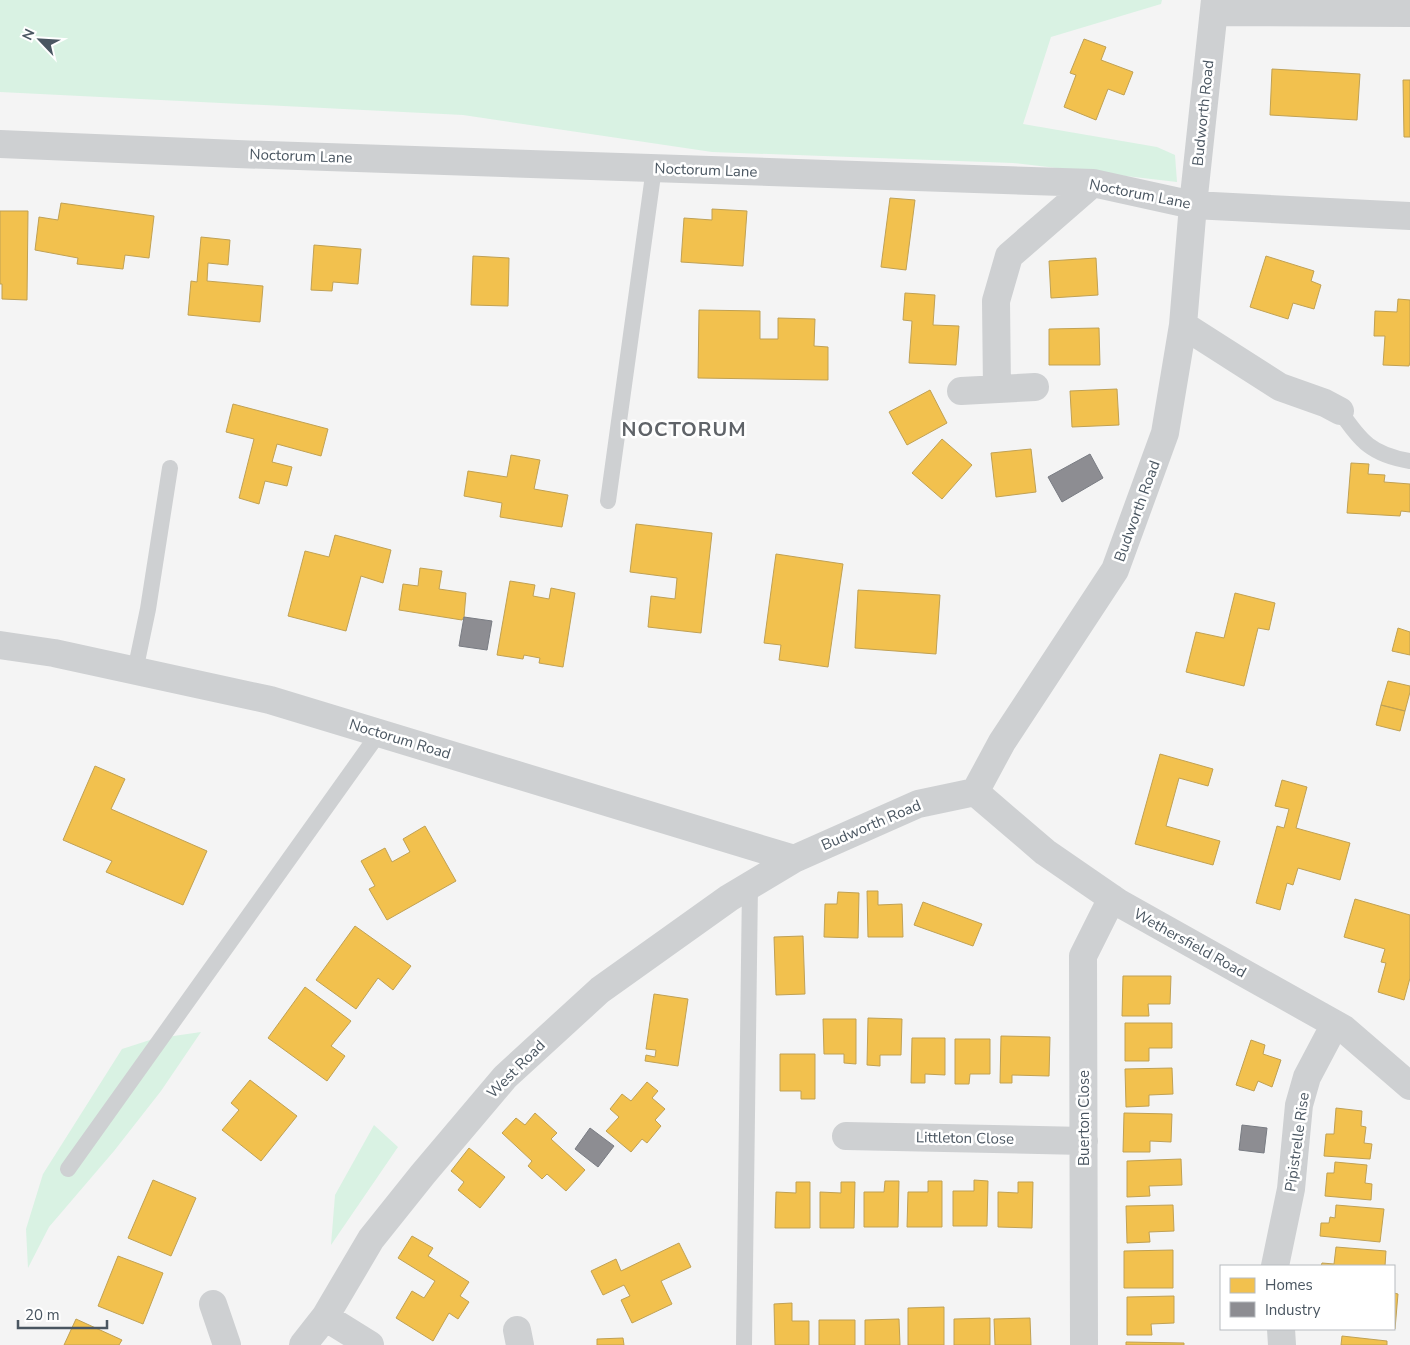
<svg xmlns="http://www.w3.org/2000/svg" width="1410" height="1345" font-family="'Nunito Sans',sans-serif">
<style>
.green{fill:#d9f2e3}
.homes{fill:#f2c14e;stroke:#c0a154}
.industry{fill:#8d8d92;stroke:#797c83}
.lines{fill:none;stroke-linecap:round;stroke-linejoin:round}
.service{stroke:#ced0d2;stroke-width:16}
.minor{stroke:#ced0d2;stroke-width:28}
.labels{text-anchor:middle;stroke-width:5;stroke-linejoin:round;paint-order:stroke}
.street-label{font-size:15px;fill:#4a5661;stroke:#fff}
.district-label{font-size:20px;font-weight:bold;letter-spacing:1px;fill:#5f6368;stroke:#fff}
</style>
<rect width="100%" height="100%" fill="#f4f4f4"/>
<path class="green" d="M0 0H1162L1161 4 1051 37 1023 124 1157 147 1175 155 1177 182 1013 163 712 152 463 115 0 92Z
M201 1032 161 1091 114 1151 49 1227 28 1268 26 1229 43 1174 122 1049 153 1039Z
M374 1125 398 1147 331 1245 335 1195Z"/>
<path class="homes" d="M1084 39 1106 47 1101 60 1133 72 1124 95 1108 89 1096 120 1064 107 1076 75 1070 73Z
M1272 69 1360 74 1357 120 1270 115Z
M1403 80H1410V137H1404Z
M890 198 915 200 906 270 881 267Z
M61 203 154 216 149 258 125 255 123 269 77 264 78 258 35 250 39 217 58 220Z
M712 209 747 211 743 266 681 262 684 218 712 220Z
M0 211H28L27 300 2 299V284H0Z
M201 237 230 240 228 265 208 263 207 281 263 286 260 322 188 315 191 281 197 282Z
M314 245 361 249 358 284 333 282 332 291 311 290Z
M473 256 509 258 508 306 471 305Z
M1266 256 1314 271 1311 281 1321 285 1314 309 1293 303 1288 319 1250 307Z
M1096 258 1098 295 1051 298 1049 261Z
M905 293 935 295 933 325 959 326 956 365 909 363 912 321 903 320Z
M1398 299 1410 300V362L1409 366 1383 365 1385 336H1374L1375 311 1397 312Z
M699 310 760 311V339H778V318L815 319 814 346 828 347V380L698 378Z
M1099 328 1100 365H1049V329Z
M1117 389 1119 425 1072 427 1070 391Z
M930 390 947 423 907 445 889 412Z
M233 404 328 429 321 456 277 444 272 462 292 467 287 486 265 481 259 504 239 498 254 439 226 432Z
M942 439 972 465 942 499 912 473Z
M1031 449 1036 492 996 497 991 453Z
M511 455 540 460 534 489 568 495 562 527 500 517 502 503 464 496 468 471 507 477Z
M1351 463 1369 464 1368 474 1385 475 1384 482 1410 484V512L1401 511 1400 516 1347 513Z
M636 524 712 533 701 633 648 627 651 596 675 599 677 578 630 572Z
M335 535 391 550 383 583 361 576 346 631 288 616 305 551 329 557Z
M776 554 843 564 828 667 779 660 781 645 764 643Z
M420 568 442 571 439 589 466 593 464 617 462 620 399 610 403 584 418 586Z
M510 581 535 585 533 596 549 599 551 588 575 593 563 667 539 663 540 658 524 655 523 659 497 655Z
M858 590 940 595 936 654 855 648Z
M1235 593 1275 603 1269 630 1258 628 1244 686 1186 672 1196 632 1224 638Z
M1398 628 1410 632V655L1392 651Z
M1388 681 1410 686V692L1405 711 1381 705Z
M1381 705 1405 711 1400 731 1376 725Z
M1160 754 1213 769 1208 786 1179 778 1166 826 1220 841 1213 865 1135 844Z
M95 766 125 779 111 809 207 851 183 905 106 872 112 861 63 840Z
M1282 780 1307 787 1296 828 1350 843 1340 880 1298 868 1293 885 1287 883 1280 910 1256 903 1277 826 1284 828 1289 809 1275 806Z
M425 826 456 881 387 920 369 889 375 886 361 861 385 848 392 862 410 852 403 839Z
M867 891H878V905L902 904 903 937H868Z
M838 892 859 893 858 938 824 937 825 904H837Z
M1355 899 1410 915V978L1404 1000 1378 992 1386 963 1381 962 1385 949 1344 937Z
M923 902 982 924 973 946 914 925Z
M355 926 411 966 393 990 378 978 356 1009 316 980Z
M803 936 805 994 776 995 774 937Z
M1123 976H1171L1170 1004H1148L1149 1016H1122Z
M305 987 351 1021 331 1046 345 1056 327 1081 268 1038Z
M654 994 688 999 678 1066 645 1061 646 1055 655 1057 656 1050 646 1049Z
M868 1018 902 1019 901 1055H880V1066L867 1065Z
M823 1019H856V1064L844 1063V1054H824Z
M1125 1023H1172V1048H1149V1061H1125Z
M1001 1036 1050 1037 1049 1076 1012 1075V1083H1000Z
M912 1038H945V1075L925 1074V1083H911Z
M955 1039H990V1074H970L969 1084H955Z
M1251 1040 1265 1045 1263 1054 1281 1060 1272 1087 1258 1081 1254 1091 1236 1085Z
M780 1054H815V1099H801V1091H780Z
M1172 1068 1173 1094 1149 1095V1106L1126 1107 1125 1069Z
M250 1080 297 1116 261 1161 222 1130 239 1110 231 1103Z
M647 1082 658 1091 652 1098 665 1109 655 1120 661 1126 647 1143 642 1139 631 1152 606 1131 619 1117 610 1109 622 1094 631 1101Z
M1336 1108 1362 1111 1361 1126 1366 1127 1364 1143 1372 1144 1370 1159 1324 1156 1326 1134H1334Z
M535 1113 557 1133 551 1139 585 1170 566 1191 547 1174 542 1179 528 1166 532 1161 502 1133 516 1118 525 1125Z
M1124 1113 1172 1114 1171 1142 1150 1141V1152H1123Z
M469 1148 505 1177 480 1208 458 1190 464 1182 451 1171Z
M1181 1159 1182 1185 1149 1186 1150 1196 1127 1197V1161Z
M1335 1162 1367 1165 1365 1183 1372 1184 1371 1200 1325 1196 1327 1173H1334Z
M153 1180 196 1198 171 1256 128 1238Z
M974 1180 988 1181 987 1226H953V1191H974Z
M885 1181H899L898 1227H864V1192H884Z
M928 1181H942V1227H907L908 1192H928Z
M796 1182H810V1228H775L776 1192 796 1193Z
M841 1182H855L854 1228H820V1192L841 1193Z
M1018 1182H1033L1032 1228 998 1227V1192L1018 1193Z
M1173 1205 1174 1231 1149 1232 1150 1242 1127 1243 1126 1206Z
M1336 1205 1384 1209 1380 1242 1320 1236 1321 1223H1329L1330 1217 1335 1218Z
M412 1236 433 1248 428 1256 469 1282 460 1296 469 1302 458 1319 449 1313 433 1341 396 1318 412 1291 424 1298 435 1281 398 1258Z
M679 1243 691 1267 661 1281 672 1304 632 1323 621 1300 630 1296 624 1285 603 1295 591 1271 616 1259 621 1271Z
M1336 1247 1386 1251 1385 1266H1321L1322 1263 1334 1264Z
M1173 1250V1288H1124V1251Z
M118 1256 163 1273 143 1324 98 1306Z
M1394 1293 1398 1294 1395 1329 1394 1328Z
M1174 1296V1323L1151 1324 1152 1335H1127V1297Z
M792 1303V1321H809V1345H775L774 1304Z
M944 1307V1345H908V1308Z
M990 1318V1345H954V1319Z
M1030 1318 1031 1345H995L994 1319Z
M76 1319 122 1340 119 1345H64Z
M899 1319 900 1345H865V1320Z
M819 1320H855V1345H819Z
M1342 1336 1387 1341V1345H1341Z
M623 1338 624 1345H597V1339Z
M1126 1342 1184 1343V1345H1126Z"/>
<path class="industry" d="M1090 454 1103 478 1062 502 1048 477Z
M464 617 492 621 487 650 459 646Z
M1242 1125 1267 1128 1264 1153 1239 1150Z
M590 1128 614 1146 598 1167 575 1149Z"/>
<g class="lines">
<path class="service" d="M1340 411C1360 441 1372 455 1410 461
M608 501 654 168
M135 671 148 609 170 468
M68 1169 379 733
M744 1345 750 885"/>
<path class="minor" d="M1214 12 1410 13
M0 144 237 154 1093 183 1193 205 1410 216
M1183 325 1280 387 1325 403 1340 411
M997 389 996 301 1009 256 1093 183
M961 391 1035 387
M0 645 54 653 270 700 794 859
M975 792 1045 852 1119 903 1344 1029 1410 1086
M846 1136 1084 1141
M1275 1266 1291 1189 1299 1105 1307 1077 1335 1024
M213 1304 227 1345
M325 1317 370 1345
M1281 1329 1282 1345
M517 1330 520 1345
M303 1345 325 1317 371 1239 423 1174 505 1077 600 990 729 898 794 859 918 804 975 792 1002 742 1115 570 1165 433 1183 325 1193 205 1215 0
M1084 1345 1083 956 1112 898"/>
</g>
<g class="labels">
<g class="street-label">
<text transform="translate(1203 113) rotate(-84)" y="5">Budworth Road</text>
<text transform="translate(301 156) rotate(2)" y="5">Noctorum Lane</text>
<text transform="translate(706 170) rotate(2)" y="5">Noctorum Lane</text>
<text transform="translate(1140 194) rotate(11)" y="5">Noctorum Lane</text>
<text transform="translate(1137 511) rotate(-70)" y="5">Budworth Road</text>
<text transform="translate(400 739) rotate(17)" y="5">Noctorum Road</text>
<text transform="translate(871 825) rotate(-23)" y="5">Budworth Road</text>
<text transform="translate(1190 943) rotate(29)" y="5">Wethersfield Road</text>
<text transform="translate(516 1069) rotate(-45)" y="5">West Road</text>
<text transform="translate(1084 1118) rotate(-90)" y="5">Buerton Close</text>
<text transform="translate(965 1138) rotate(1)" y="5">Littleton Close</text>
<text transform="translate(1297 1142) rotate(-82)" y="5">Pipistrelle Rise</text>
</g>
<g class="district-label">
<text x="684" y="436">NOCTORUM</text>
</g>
</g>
<rect x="1220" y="1265" width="175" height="65" fill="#ffffff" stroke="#b7bbc0"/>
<rect x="1230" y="1278" width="25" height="15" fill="#f2c14e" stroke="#b7bbc0"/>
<text x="1265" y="1290" font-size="15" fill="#4a5661">Homes</text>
<rect x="1230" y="1302" width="25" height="15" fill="#8d8d92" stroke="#b7bbc0"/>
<text x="1265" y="1315" font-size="15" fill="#4a5661">Industry</text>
<g transform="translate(40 40) rotate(295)" stroke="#ffffff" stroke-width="4" paint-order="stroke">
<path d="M0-4L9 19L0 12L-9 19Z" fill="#4a5661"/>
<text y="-8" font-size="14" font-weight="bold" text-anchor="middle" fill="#4a5661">N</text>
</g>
<path d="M18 1320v8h89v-8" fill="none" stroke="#4a5661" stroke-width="2.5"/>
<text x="25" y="1320" font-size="15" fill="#4a5661" stroke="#ffffff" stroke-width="4" paint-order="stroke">20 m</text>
</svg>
